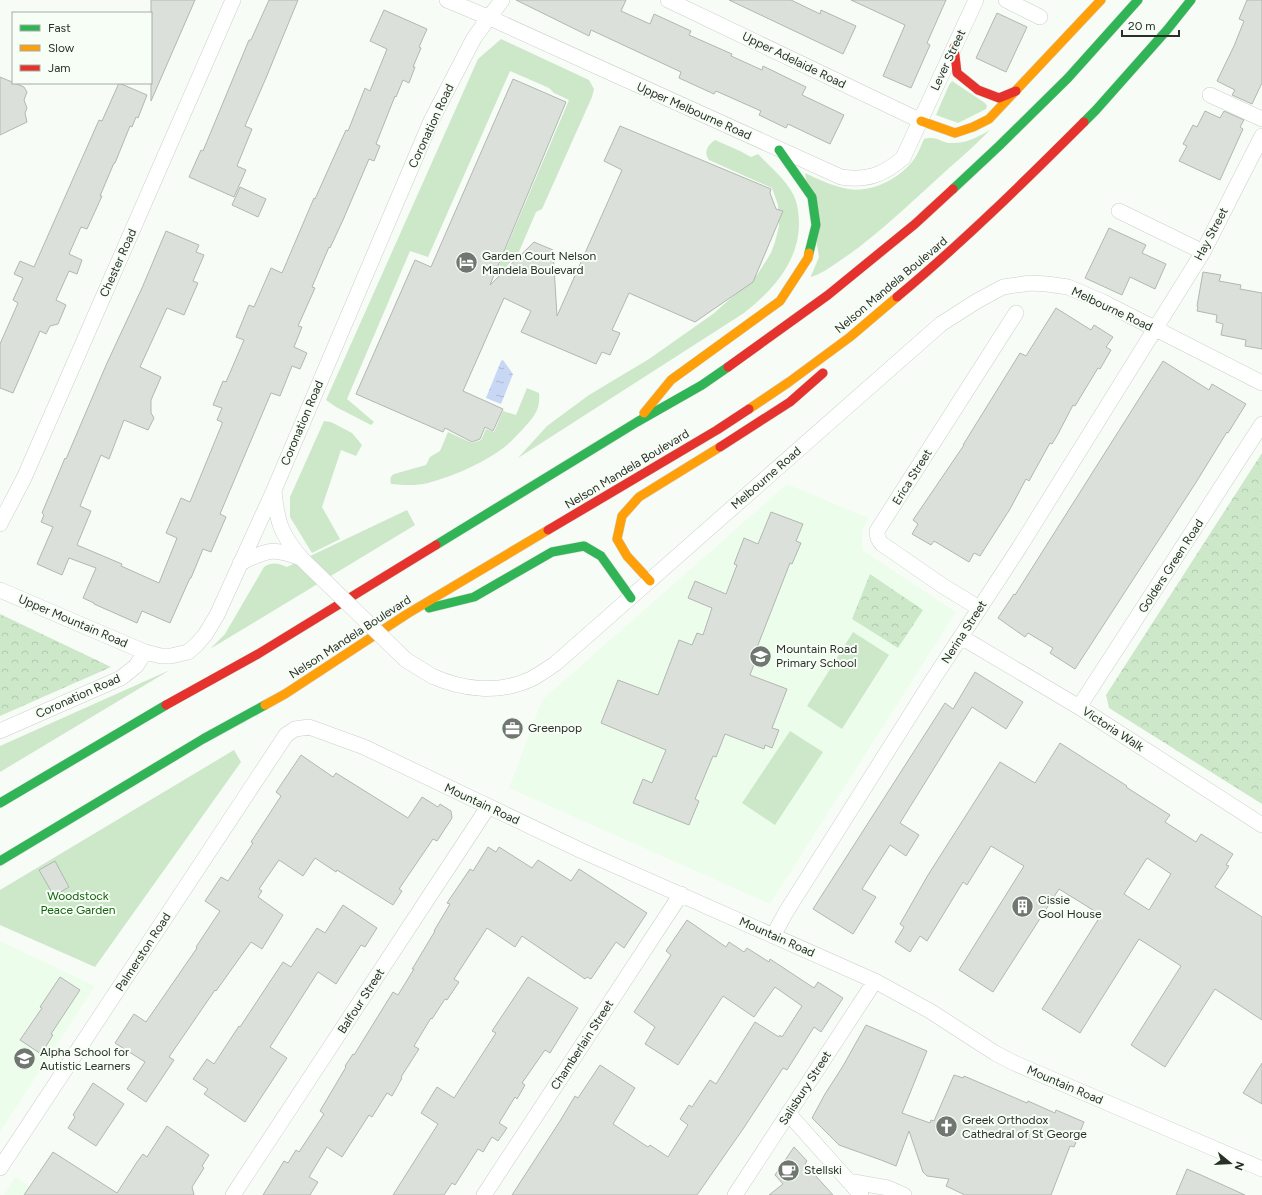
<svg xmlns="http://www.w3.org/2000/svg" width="1262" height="1195" font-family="Figtree,sans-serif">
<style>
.built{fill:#edfdeb}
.green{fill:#cce8c9}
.park{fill:url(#park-crowns)}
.water{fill:url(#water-ripples)}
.building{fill:#dbe1da;stroke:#b1b7b1;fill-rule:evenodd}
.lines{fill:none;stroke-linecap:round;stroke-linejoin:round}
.street-casing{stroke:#cad0ca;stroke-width:16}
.fast-casing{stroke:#d5d9d5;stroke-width:10}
.slow-casing{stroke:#d5d9d5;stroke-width:10}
.jam-casing{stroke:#d5d9d5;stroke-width:10}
.street{stroke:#fefffe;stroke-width:15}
.fast{stroke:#30b455;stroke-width:9}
.slow{stroke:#ff9f0a;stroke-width:9}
.jam{stroke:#e5322d;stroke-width:9}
.street-bridge-casing{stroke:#cad0ca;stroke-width:16;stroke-linecap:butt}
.street-bridge{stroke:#fefffe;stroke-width:15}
.labels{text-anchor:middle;stroke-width:4;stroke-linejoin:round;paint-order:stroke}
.street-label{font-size:12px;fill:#283027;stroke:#f6fef5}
.poi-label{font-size:12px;fill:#283027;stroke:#f6fef5;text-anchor:start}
.park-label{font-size:12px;fill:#13640d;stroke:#f6fef5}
</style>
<defs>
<pattern id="park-crowns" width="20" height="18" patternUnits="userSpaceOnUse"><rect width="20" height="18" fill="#cce8c9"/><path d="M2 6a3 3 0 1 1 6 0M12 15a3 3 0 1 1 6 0" fill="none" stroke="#afc7ad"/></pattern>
<pattern id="water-ripples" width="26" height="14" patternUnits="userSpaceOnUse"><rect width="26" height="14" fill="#c7d7f4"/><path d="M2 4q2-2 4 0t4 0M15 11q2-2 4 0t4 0" fill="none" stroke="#abb9d1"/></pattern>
</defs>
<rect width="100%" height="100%" fill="#f7fcf7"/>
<path class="built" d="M787 484 869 518 862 530V550L956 612 770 904 509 788 542 700Z
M0 941 95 986 0 1132Z
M15 1177 41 1195H4Z"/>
<path class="green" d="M501 39 589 80 594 89 592 97 542 209 536 212 518 254 505 268 499 265 569 100 554 93 549 88 510 71 428 257 410 251 347 399 374 422 371 425 336 407 326 400 478 59Z
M952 81 985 103 987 106 986 109 958 123 936 115 949 85Z
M990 130C973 148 954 163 936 180 905 208 873 239 838 262 829 268 821 274 811 277V276L819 257 805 173C819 180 833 186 848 189 873 193 901 178 915 158 919 152 921 145 924 139 937 135 941 143 951 143 965 144 978 137 990 130Z
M715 140 740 151 751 157 758 154C770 167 786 179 794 196 798 205 799 215 799 225 798 263 772 291 744 313L518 458 547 426 589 395 649 359 713 314 757 275 771 253 775 242 779 226 778 205 772 188 709 160C703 152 708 145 715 140Z
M527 388 539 393C541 410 533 418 522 430 517 435 513 440 507 445 486 462 454 476 428 483 415 486 404 485 391 484 390 480 390 476 394 474L426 465 430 457 440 451 448 432 472 443 481 440 486 429 494 432 503 411 516 415Z
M324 421 331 422 352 433 362 445 356 456 341 450 322 507 340 539 312 553 290 517V497Z
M407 510 415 525 210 649 225 634 264 567C272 562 278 563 287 567Z
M853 632 889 655 842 729 807 706Z
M170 670 0 772V746Z
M790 731 823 752 775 825 742 803Z
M234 750 241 762 95 967 0 925V890Z"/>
<path class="park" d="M1262 453V804L1109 708 1106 695Z
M870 574 923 610 898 648 852 619Z
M0 614 111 667 0 716Z"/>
<path class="water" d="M503 360 513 374 501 404 486 398 501 361Z"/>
<path class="building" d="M151 0H195L151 101Z
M269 0H298L277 51 266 78 245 126 252 129 237 166 246 170 234 197 189 177 201 150 203 151 249 40H251Z
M516 0H626L621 11 650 24 654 14 691 31 689 35 732 54 731 56 762 70 763 66 806 87 802 95 844 115 830 144 788 124 786 128 759 115 761 111 716 91 714 94 679 78 681 72 591 30 589 36Z
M729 0H791L820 14 821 10 856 26 843 54Z
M851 0H946L927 43 930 45 911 88 883 76 905 25Z
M1247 0H1262V83L1252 104 1232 95 1235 90 1217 81 1234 46 1244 21 1239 19Z
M384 10 427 29 419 47 421 48 413 67H415L409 83 403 80 396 97 395 96 376 144 380 146 374 161 369 159 343 220 330 248 329 247 312 287 315 288 298 326 302 327 294 347 307 353 300 369 292 366 280 396 271 393 220 514 226 517 211 552 203 549 191 578H190L170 623 142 611 137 623 94 604V603L83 598 96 568 69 558 62 575 37 564 53 527 41 522 44 515 42 513 65 458 66 459 107 363 142 288 166 231 199 245 196 252 204 255 193 281 198 283 184 315 167 308 140 367 161 377 151 400V413L154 418 148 430 124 420 109 459 101 455 80 506 91 511 77 545 122 564 121 566 159 583 177 538 166 533 181 498 190 502 222 424V422L217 420 222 408 213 405 223 381 226 382 244 340 236 337 249 305 254 307 271 268 282 273 314 198 315 199 346 130 348 131 365 88 370 91 387 49 370 41Z
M997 13 1027 27 1006 72 976 58Z
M0 77 24 87 27 92 24 100 27 108 25 113 27 122 0 135Z
M513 79 566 102 490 285 534 242 553 250 557 316 622 170 604 161 620 126 771 189 770 193 776 209 783 211 753 282 695 322 629 293 612 330 620 333 610 355 602 352 596 364 521 332 531 311 504 298 463 391 503 409 493 431 485 427 480 439 472 442 445 428 443 432 356 394 415 260 431 267Z
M119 83 147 95 138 118 136 117 132 127 130 126 115 163H114L100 196H102L87 229 81 227 69 254 82 260 77 274 69 271 56 300 66 305 58 324 50 326 46 334 40 331 13 393 0 388V344L18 303 13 300 23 278 14 274 20 261 34 267 99 120 102 121Z
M1205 111 1220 118 1224 111 1244 120 1240 127 1243 129 1220 180 1179 161 1187 146 1183 144 1193 125 1197 127Z
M240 187 266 199 258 217 232 205Z
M1109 228 1146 245 1142 253 1166 264 1155 289 1130 277 1122 295 1085 278Z
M1203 272 1221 275 1219 281 1241 285 1240 289 1262 293V349L1245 346 1246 340 1221 335 1223 324 1216 322 1217 315 1197 311 1198 307 1197 306Z
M1056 308 1091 330 1094 325 1113 337 1106 347 1111 350 1100 369 1098 368 1075 406 1073 405 1058 434 1052 444 1050 443 1029 481 1026 479 1010 509 980 556 974 553 969 562 934 541 931 545 912 534 918 524 913 520 964 445H963L1020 353 1026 356Z
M1163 361 1209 390 1212 384 1246 404 1228 433 1227 432 1195 484 1075 669 1050 653 1053 648 1028 633 1025 637 998 618 1014 594 1015 595Z
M771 512 803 524 796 541 801 543 792 564 790 563 756 650 759 651 750 675 787 689 772 728 779 730 772 748 765 745 764 749 725 734 716 757 713 756 695 799 699 801 689 825 633 803 643 779 652 783 666 750 601 723 618 680 658 695 679 640 692 645 697 633 703 635 712 608 688 598 695 581 726 594 737 565 734 564 744 538 758 544Z
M975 672 1023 702 1006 729 972 707 900 823 919 835 906 856 890 845 862 889 876 897 853 934 813 909 945 703 953 709Z
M1060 743 1127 786 1126 787 1170 815 1165 822 1196 842 1201 834 1233 854 1226 865 1229 866 1215 887 1262 917V1020L1215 989 1165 1067 1131 1045 1181 966 1139 939 1080 1033 1042 1009 1101 915 1059 889 993 992 959 970 1024 866 991 846 967 885 963 882 927 941 920 936 910 952 895 942 904 927 900 924 928 875 1000 762 1035 783ZM1147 858 1171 874 1149 910 1124 894Z
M301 755 333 777 336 773 408 818 422 797 438 807 440 804 451 811 452 818 437 841 433 839 399 889 402 891 393 905 337 870 336 872 315 858 303 876 279 860 259 889 262 891 258 897 283 915 262 949 251 942 216 991 215 990 169 1057 174 1060 146 1102 127 1089 145 1062 115 1043 134 1014 146 1022 197 948 196 947 220 911 205 901 221 877 228 881 253 843 251 842 281 796 276 792Z
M488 847 496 852 499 847 532 868 538 860 571 881 579 869 647 913 624 948 616 942 591 979 587 977 585 979 522 936 515 947 487 928 454 979 459 982 447 1000 445 999 432 1019 431 1018 414 1046 419 1049 401 1077 402 1078 392 1096 387 1093 372 1117 369 1115 342 1157 327 1147 309 1177 318 1182 310 1195H263L284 1161 288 1163 296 1150 299 1152 324 1114 320 1111 346 1067 345 1066 353 1054 354 1055 393 992 398 995 414 969H412L414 966 435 931H434L450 904 447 903 470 869 473 871Z
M55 861 69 887 54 896 39 870Z
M343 905 377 928 365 947 361 945 336 984 318 972 270 1047 287 1058 245 1122 204 1094 208 1089 193 1079 207 1059 214 1064 239 1026 240 1027 283 962 291 967 317 928 325 933Z
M687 920 726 947 729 942 744 952 747 948 769 962 770 959 814 988 818 982 843 998 821 1032 814 1027 787 1070 783 1068 743 1129 697 1195H512L560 1121 575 1096 578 1098 600 1065 635 1088 613 1124 648 1147 650 1145 668 1157 688 1125 680 1119 689 1105 692 1107 710 1080 716 1084 755 1022 779 1037 780 1035 782 1037 802 1006 775 987 754 1017 723 996 678 1065 645 1044 655 1027 634 1012 671 955 666 951Z
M60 977 80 990 51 1034 53 1035 41 1054 20 1040 42 1008 40 1007Z
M528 977 578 1008 550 1053 545 1050 522 1083 525 1085 517 1099 515 1097 499 1123 507 1128 498 1141 492 1137 483 1152 478 1149 455 1185 452 1183 444 1195H393L438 1124 421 1113 437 1087 454 1098 496 1033 492 1031Z
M866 1025 927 1051 902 1113 930 1123 931 1120 934 1121 954 1075 963 1078 964 1076 1027 1103 1028 1101 1055 1113 1056 1110 1084 1122 1074 1147 1070 1146 1051 1195H965L946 1186 949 1179 927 1176 923 1172 909 1131 896 1166 881 1160 839 1145 812 1118 825 1094 843 1066Z
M1262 1063V1104L1243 1093Z
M93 1083 124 1104 96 1146 68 1128 75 1117 73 1115Z
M167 1126 209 1155 202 1166 204 1168 192 1187 194 1195H24L53 1152 117 1193 137 1162 143 1154 147 1157Z
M794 1147 807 1161 805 1164 833 1195H769L783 1184 775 1175Z
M1187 1169 1201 1175 1245 1195H1176Z"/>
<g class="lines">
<defs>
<path id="street" d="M447 0 490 18 841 177C867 181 883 175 903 158L976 0
M668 0 921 121
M1006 0 1040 17
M1210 95 1262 119
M1119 211 1203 252
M274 491C277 522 281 535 302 559
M0 524 24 478 233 0
M240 563C269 550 271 547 301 558
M0 590 145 652 161 656H171L188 652 196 645 205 635 217 615 274 490 431 121 474 38 502 0
M979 608 943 586 882 544C878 540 877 537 877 531L1016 313
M961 637 1079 707 1262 825
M432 676C463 690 499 694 531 679 539 675 547 669 555 664L941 324 977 301 1003 287 1030 283 1047 284 1068 287 1103 302 1262 383
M1079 707 1262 424
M0 731 121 678 136 666 145 652
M773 936 786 912 928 687 1019 548 1155 329 1203 252 1262 136
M788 1113 861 1195
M0 1168 286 735 295 729 309 727 364 747 582 851 875 981 930 1011 995 1053 1014 1063 1262 1169
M848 1181 888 1188 904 1195
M233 1195 488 807
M484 1195 681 894
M735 1195 875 981"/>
<path id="fast" d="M1084 122 1096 110 1167 30 1191 0
M779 150 812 197 816 225 809 253
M953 189 999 146 1068 78 1138 0
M436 545 637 422 702 385 728 367
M429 608 474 597 552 552 584 546 601 556 631 598
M0 803 166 705
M0 861 203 739 265 705"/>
<path id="slow" d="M921 121 955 133 973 127 989 119 1101 0
M749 409 789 382 850 337 897 297
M644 413 671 380 780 301 808 258 809 253
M650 581 627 556 617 539 622 516 639 497 720 447
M265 705 285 694 407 614 548 530"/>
<path id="jam" d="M954 47 957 73 978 90 999 98 1016 91
M897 297C962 243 1024 182 1084 122
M728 367 828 295 915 224 953 189
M720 447 790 402 823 373
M548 530 717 430 749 409
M166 705 258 654 436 545"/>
</defs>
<use href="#street" class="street-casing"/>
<use href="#fast" class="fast-casing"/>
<use href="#slow" class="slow-casing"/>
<use href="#jam" class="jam-casing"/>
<use href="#street" class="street"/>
<use href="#fast" class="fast"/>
<use href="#slow" class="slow"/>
<use href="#jam" class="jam"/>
<defs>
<path id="street-bridge" d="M302 559 406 660 432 676"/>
</defs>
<use href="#street-bridge" class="street-bridge-casing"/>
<use href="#street-bridge" class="street-bridge"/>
</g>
<defs>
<symbol id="hotel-disc" viewBox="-11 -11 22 22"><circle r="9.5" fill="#707770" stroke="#f6fef5"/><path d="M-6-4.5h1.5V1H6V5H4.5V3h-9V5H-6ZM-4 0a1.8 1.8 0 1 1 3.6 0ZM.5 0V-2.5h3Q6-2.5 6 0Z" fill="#fff"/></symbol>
<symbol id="school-disc" viewBox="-11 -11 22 22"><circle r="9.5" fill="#707770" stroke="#f6fef5"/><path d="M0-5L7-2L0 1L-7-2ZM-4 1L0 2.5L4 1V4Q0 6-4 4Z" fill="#fff"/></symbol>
<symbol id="office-disc" viewBox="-11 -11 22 22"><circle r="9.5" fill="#707770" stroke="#f6fef5"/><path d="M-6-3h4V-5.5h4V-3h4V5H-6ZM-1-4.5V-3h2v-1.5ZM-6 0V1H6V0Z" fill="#fff"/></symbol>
<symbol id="building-disc" viewBox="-11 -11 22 22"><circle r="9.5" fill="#707770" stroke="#f6fef5"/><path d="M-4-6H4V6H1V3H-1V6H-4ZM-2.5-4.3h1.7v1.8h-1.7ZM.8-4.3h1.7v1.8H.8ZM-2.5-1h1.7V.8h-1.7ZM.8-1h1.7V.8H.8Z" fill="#fff"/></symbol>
<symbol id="church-disc" viewBox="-11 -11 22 22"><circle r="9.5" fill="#707770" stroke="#f6fef5"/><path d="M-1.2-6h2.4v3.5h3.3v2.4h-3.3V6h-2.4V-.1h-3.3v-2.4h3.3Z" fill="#fff"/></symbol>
<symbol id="cafe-disc" viewBox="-11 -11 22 22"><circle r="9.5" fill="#707770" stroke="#f6fef5"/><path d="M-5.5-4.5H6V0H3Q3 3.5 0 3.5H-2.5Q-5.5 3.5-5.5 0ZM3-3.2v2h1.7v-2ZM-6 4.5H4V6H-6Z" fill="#fff"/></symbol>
</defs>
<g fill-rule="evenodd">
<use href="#hotel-disc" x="454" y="250" width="25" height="25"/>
<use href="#school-disc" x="748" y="644" width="25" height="25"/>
<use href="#office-disc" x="500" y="716" width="25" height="25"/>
<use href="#building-disc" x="1010" y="894" width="25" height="25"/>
<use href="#school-disc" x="12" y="1046" width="25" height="25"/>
<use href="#church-disc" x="934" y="1114" width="25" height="25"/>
<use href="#cafe-disc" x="776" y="1158" width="25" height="25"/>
</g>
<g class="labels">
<g class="street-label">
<text transform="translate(794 60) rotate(26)" y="4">Upper Adelaide Road</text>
<text transform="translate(948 60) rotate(-65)" y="4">Lever Street</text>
<text transform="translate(694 111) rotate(24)" y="4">Upper Melbourne Road</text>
<text transform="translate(431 126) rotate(-65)" y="4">Coronation Road</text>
<text transform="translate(1211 234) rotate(-62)" y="4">Hay Street</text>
<text transform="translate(118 263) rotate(-66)" y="4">Chester Road</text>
<text transform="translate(891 285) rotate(-40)" y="4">Nelson Mandela Boulevard</text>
<text transform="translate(1112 309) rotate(25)" y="4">Melbourne Road</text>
<text transform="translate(302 423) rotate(-67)" y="4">Coronation Road</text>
<text transform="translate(627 469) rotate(-31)" y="4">Nelson Mandela Boulevard</text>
<text transform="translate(912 477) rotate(-58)" y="4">Erica Street</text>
<text transform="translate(766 478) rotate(-41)" y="4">Melbourne Road</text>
<text transform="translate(1171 566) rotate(-57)" y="4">Golders Green Road</text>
<text transform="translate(73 621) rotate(23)" y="4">Upper Mountain Road</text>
<text transform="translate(964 632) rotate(-57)" y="4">Nerina Street</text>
<text transform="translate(350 637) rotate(-33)" y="4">Nelson Mandela Boulevard</text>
<text transform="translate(78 696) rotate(-24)" y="4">Coronation Road</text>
<text transform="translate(1113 729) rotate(33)" y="4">Victoria Walk</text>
<text transform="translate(482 804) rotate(25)" y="4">Mountain Road</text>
<text transform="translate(777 937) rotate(24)" y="4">Mountain Road</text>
<text transform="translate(143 952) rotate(-57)" y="4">Palmerston Road</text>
<text transform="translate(361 1001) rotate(-57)" y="4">Balfour Street</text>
<text transform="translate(582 1045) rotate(-57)" y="4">Chamberlain Street</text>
<text transform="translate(1065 1085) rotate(23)" y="4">Mountain Road</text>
<text transform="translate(805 1088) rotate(-57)" y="4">Salisbury Street</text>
</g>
<g class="poi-label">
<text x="482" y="260">Garden Court Nelson<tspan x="482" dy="14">Mandela Boulevard</tspan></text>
<text x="776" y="653">Mountain Road<tspan x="776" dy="14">Primary School</tspan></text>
<text x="528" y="732">Greenpop</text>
<text x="1038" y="904">Cissie<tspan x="1038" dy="14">Gool House</tspan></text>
<text x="40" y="1056">Alpha School for<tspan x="40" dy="14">Autistic Learners</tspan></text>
<text x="962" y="1124">Greek Orthodox<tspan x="962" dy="14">Cathedral of St George</tspan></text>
<text x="804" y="1174">Stellski</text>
</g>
<g class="park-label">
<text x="78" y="900">Woodstock<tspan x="78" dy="14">Peace Garden</tspan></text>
</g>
</g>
<rect x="12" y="12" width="140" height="72" fill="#f6fef5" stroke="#a4aca3"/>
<rect x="20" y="25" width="20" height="6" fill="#30b455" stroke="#a4aca3"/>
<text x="48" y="32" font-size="12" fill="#283027">Fast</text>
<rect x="20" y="45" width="20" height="6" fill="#ff9f0a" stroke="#a4aca3"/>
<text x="48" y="52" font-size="12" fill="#283027">Slow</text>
<rect x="20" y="65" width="20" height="6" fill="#e5322d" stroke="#a4aca3"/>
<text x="48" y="72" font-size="12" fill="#283027">Jam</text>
<g transform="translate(1230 1163) rotate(108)" stroke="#f6fef5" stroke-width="3" paint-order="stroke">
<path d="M0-3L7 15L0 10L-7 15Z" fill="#283027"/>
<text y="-6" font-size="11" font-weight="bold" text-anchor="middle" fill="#283027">N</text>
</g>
<path d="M1122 30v6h57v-6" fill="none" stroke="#283027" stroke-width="2"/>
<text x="1128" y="30" font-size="12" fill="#283027" stroke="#f6fef5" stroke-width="3" paint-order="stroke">20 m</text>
</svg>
